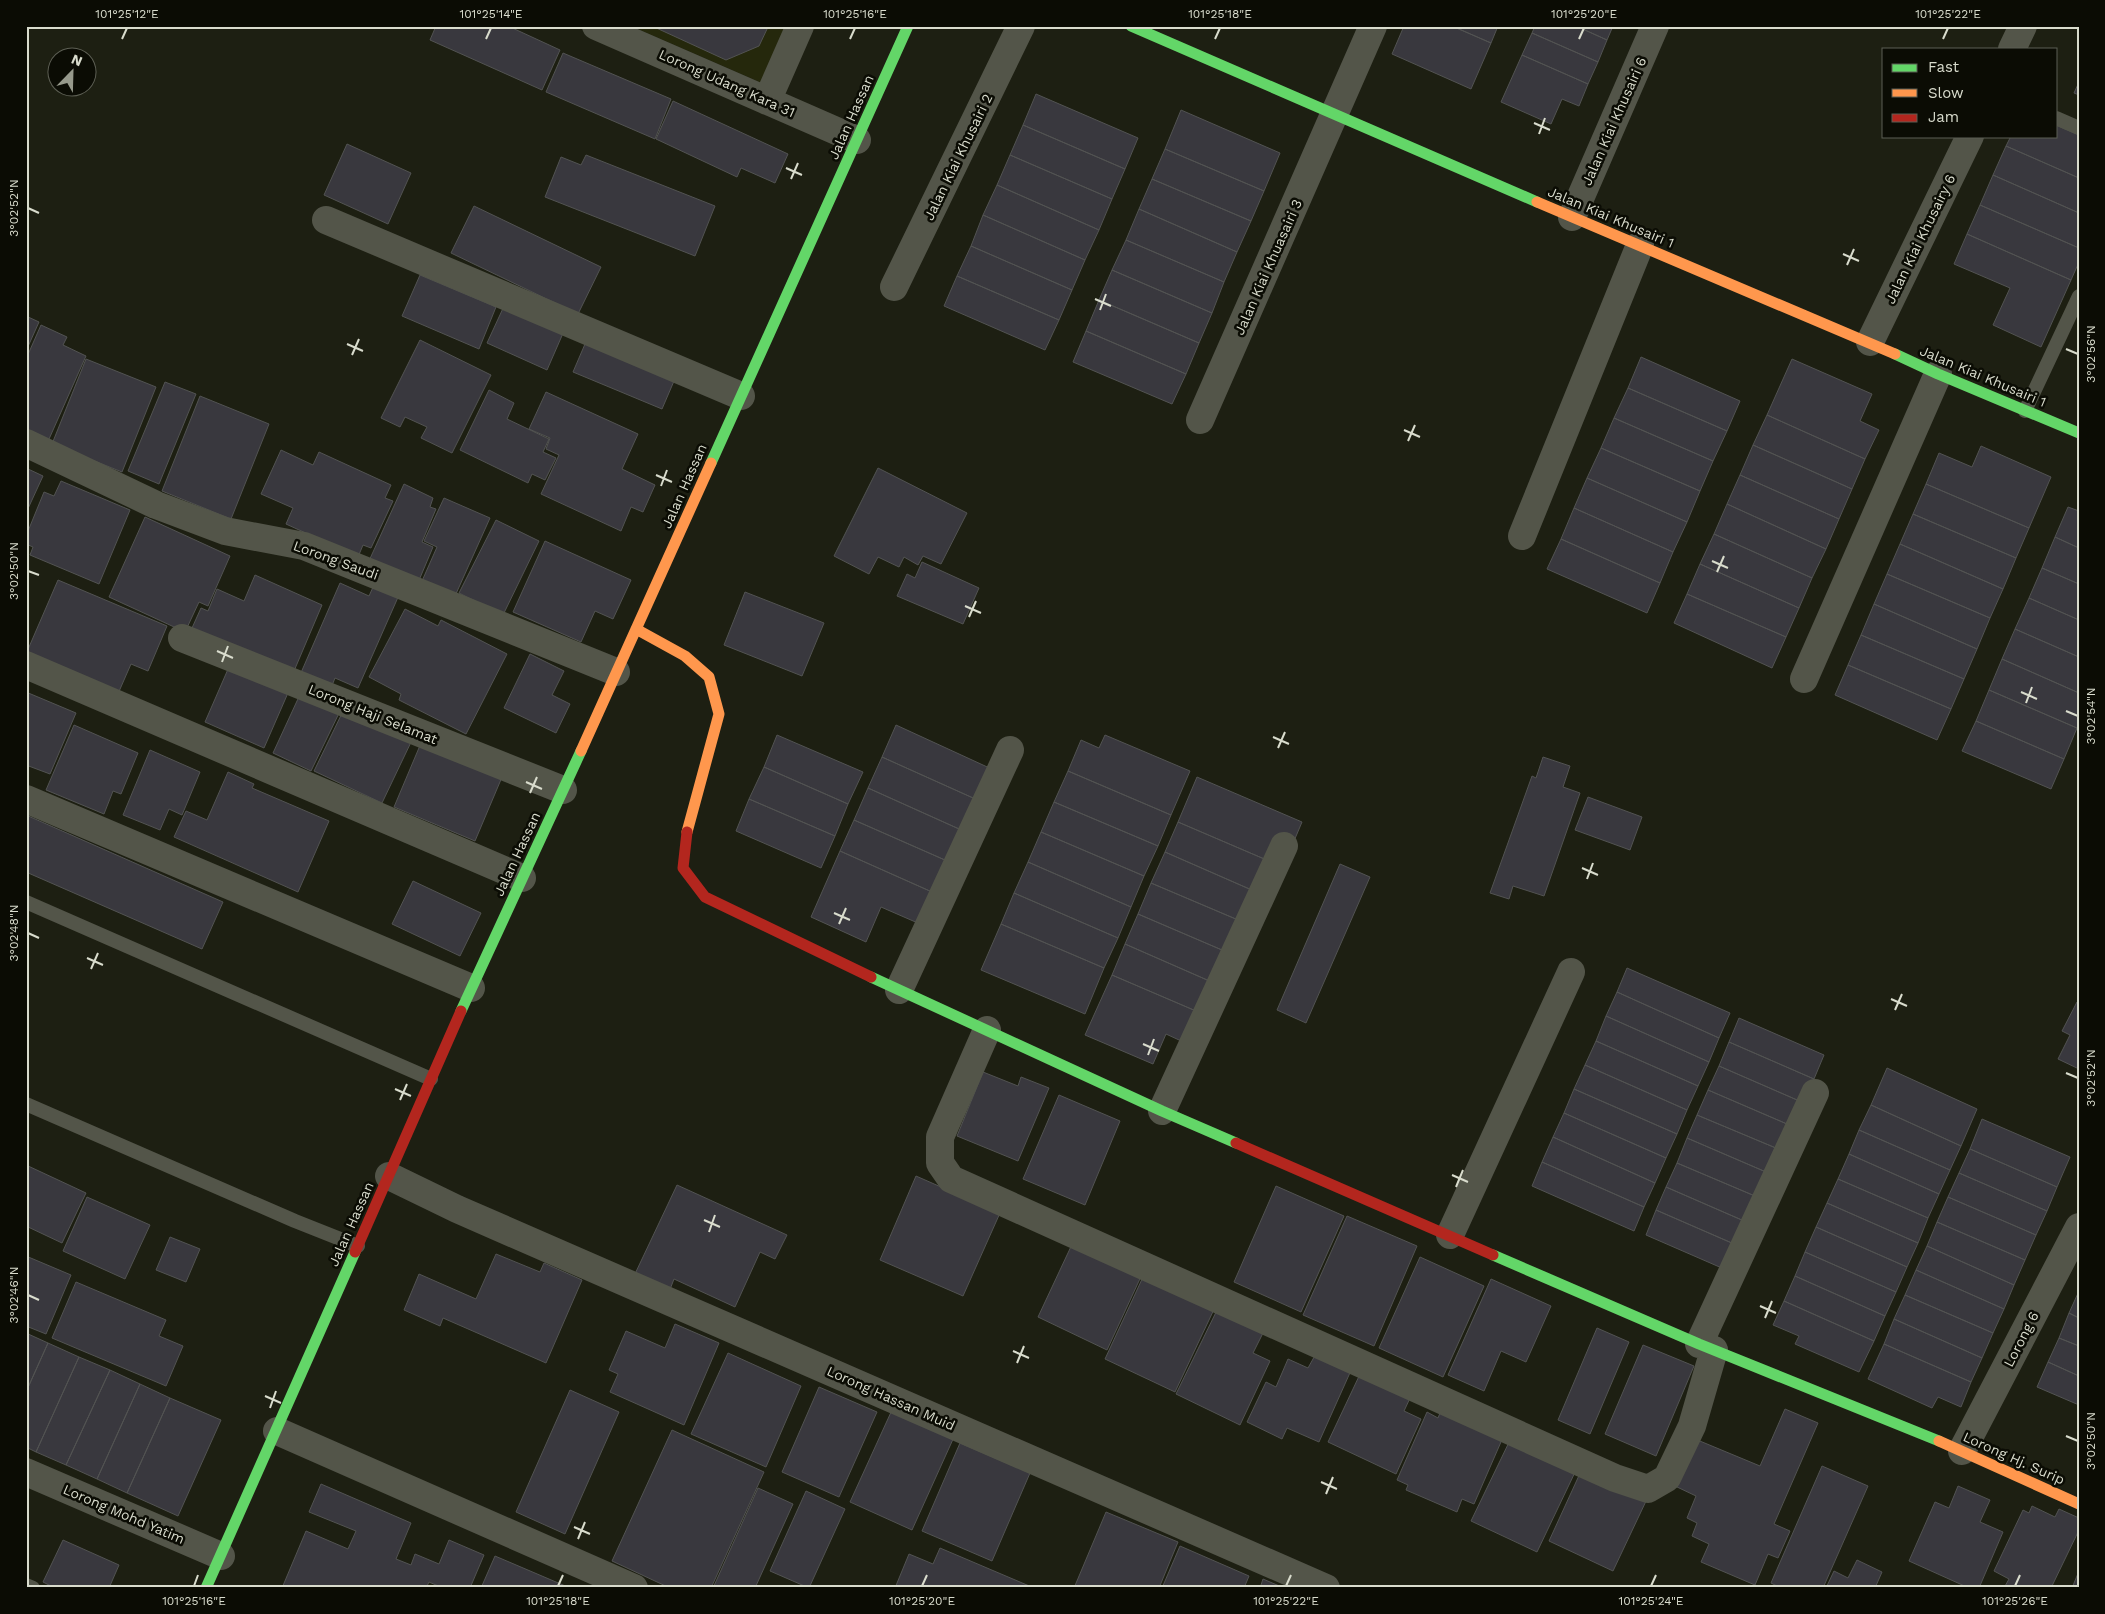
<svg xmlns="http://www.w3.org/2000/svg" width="2105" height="1614" font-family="'Work Sans',sans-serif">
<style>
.built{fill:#25280c}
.building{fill:#39383e;stroke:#525352}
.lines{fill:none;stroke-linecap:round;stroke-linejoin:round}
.lane{stroke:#535549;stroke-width:14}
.street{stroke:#535549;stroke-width:28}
.fast{stroke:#63d668;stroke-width:11}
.slow{stroke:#ff974d;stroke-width:11}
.jam{stroke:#b3261e;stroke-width:11}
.ticks{fill:none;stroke:#d9dccd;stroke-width:2}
.labels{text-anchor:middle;stroke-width:5;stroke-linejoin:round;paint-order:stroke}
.street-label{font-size:14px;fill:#d9dccd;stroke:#0b0c04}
.neatline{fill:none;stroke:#d9dccd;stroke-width:2}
.ticks-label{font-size:12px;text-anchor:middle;fill:#d9dccd}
</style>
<rect width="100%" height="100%" fill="#1d1f12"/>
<path class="built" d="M631 26H786L762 83Z"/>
<path class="building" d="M436 26H508L560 50 542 90 430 40Z
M652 26H766L768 27 759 46 726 60Z
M1404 26H1452L1491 43 1471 89 1392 54Z
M1452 26H1498L1491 43Z
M1535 26H1576L1607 40 1598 62 1532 33Z
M1576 26H1613L1607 40Z
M1532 33 1598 62 1588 84 1522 55Z
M563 53 671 99 655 139 546 92Z
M1522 55 1588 84 1579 106 1562 99 1551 124 1501 102Z
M2079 82V95L2074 93Z
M1036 94 1138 138 1125 169 1023 125Z
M673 101 788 154 775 183 741 168 737 177 656 139Z
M1181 110 1280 153 1264 191 1165 149Z
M1023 125 1125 169 1112 199 1010 155Z
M2056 125 2079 135V178L2006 146 2011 136H2056Z
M347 144 411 173 388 224 324 195Z
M2006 146 2079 178V213L1993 175Z
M1165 149 1264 191 1251 221 1152 179Z
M586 155 715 206 695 256 545 197 561 157 581 165Z
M1010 155 1112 199 1099 230 997 185Z
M1993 175 2079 213V248L1980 205Z
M1152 179 1251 221 1237 252 1139 209Z
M997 185 1099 230 1085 260 983 215Z
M1980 205 2079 248V262L2071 280 1967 234Z
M474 206 601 267 578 314 451 253Z
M1139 209 1237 252 1224 282 1126 240Z
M983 215 1085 260 1072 290 971 246Z
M1967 234 2071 280 2041 347 1993 325 2010 288 1954 264Z
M1126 240 1224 282 1212 313 1112 270Z
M971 246 1072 290 1059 320 957 276Z
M1112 270 1212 313 1199 343 1099 300Z
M420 275 496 307 479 349 402 316Z
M957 276 1059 320 1045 350 944 306Z
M1099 300 1199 343 1186 374 1086 331Z
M505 304 564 331 547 370 487 343Z
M26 316 39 322 26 351Z
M41 325 67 337 63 345 86 356 45 448 26 439V359Z
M1086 331 1186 374 1172 404 1073 362Z
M588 337 677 374 662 409 573 372Z
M420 340 491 375 452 453 421 438 427 427 405 417 400 427 381 418Z
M1641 357 1740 401 1727 431 1628 388Z
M86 359 156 387 122 472 52 444Z
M1792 359 1872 394 1860 421 1879 430 1865 459 1767 415Z
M165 382 196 394 159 484 128 471Z
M1628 388 1727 431 1713 461 1614 418Z
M489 390 514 403 507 419 549 439 543 452 556 458 545 480 532 474 528 483 460 450Z
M546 392 638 434 622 469 655 485 643 512 631 507 621 531 541 494 559 455 546 449 550 438 529 429Z
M200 396 269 424 231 519 162 491Z
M1767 415 1865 459 1852 489 1753 445Z
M1614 418 1713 461 1700 491 1601 448Z
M1753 445 1852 489 1839 519 1740 475Z
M1981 446 2051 477 2029 528 1926 484 1939 453 1972 467Z
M1601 448 1700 491 1687 522 1587 478Z
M281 450 313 465 319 452 391 485 385 498 393 501 371 548 363 545 358 557 286 524 293 508 261 494Z
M26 468 43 476 26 513Z
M878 468 967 513 941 564 923 556 918 565 904 557 899 567 878 557 869 574 834 556Z
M1740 475 1839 519 1826 549 1727 504Z
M1587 478 1687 522 1673 552 1574 508Z
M61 481 130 510 99 584 30 555 33 547 26 544V536L44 492 54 496Z
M404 484 433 498 430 507 436 509 422 542 433 547 417 585 368 563Z
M1926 484 2029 528 2016 558 1913 514Z
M444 498 490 518 455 596 422 581 437 547 424 541Z
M1727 504 1826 549 1812 578 1714 534Z
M2068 507 2079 511V548L2055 537Z
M1574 508 1673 552 1660 583 1561 539Z
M1913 514 2016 558 2003 589 1900 544Z
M145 517 230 556 208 606 199 602 185 632 109 597Z
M496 520 539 541 503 615 459 593Z
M1714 534 1812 578 1799 608 1700 564Z
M2055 537 2079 548V584L2042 568Z
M1561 539 1660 583 1647 613 1547 569Z
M545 541 631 580 613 619 595 611 581 642 513 612Z
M1900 544 2003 589 1990 618 1887 574Z
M922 562 979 588 963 624 897 596 907 574 915 578Z
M1700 564 1799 608 1786 637 1687 594Z
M2042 568 2079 584V620L2029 598Z
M1887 574 1990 618 1977 649 1874 604Z
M255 575 322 605 294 671 192 628 201 608 208 611 217 589 244 601Z
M58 580 167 626 148 671 131 664 117 696 26 654Z
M340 583 369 596 374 585 399 595 358 688 335 678 331 688 300 675Z
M745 592 824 623 802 676 724 645Z
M1687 594 1786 637 1772 668 1674 623Z
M2029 598 2079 620V657L2015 629Z
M1874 604 1977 649 1964 679 1861 635Z
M405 609 438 626 441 620 507 654 466 734 399 700 401 694 369 677Z
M2015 629 2079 657V693L2002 659Z
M1861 635 1964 679 1951 709 1848 665Z
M530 654 564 671 552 695 570 704 556 733 504 708Z
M2002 659 2079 693V724L2077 728 1989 690Z
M232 660 291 686 264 748 205 722Z
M1848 665 1951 709 1937 740 1835 695Z
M303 688 342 707 311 771 273 753Z
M1989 690 2077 728 2064 759 1976 721Z
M26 692 76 713 50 774 26 765Z
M346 705 413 738 382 803 314 771Z
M1976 721 2064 759 2051 789 1962 751Z
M74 725 138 753 121 794 113 791 104 814 46 790Z
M896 725 996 771 982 802 882 757Z
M777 735 863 772 848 804 764 767Z
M1105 735 1190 771 1171 815 1068 771 1081 740 1099 748Z
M424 736 505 770 475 841 394 807Z
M150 750 200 772 182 815 169 809 160 830 123 815Z
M882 757 982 802 968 833 868 788Z
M1543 757 1570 766 1563 787 1580 793 1544 896 1513 886 1509 899 1490 893 1532 776 1536 778Z
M764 767 848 804 835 836 749 799Z
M1068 771 1171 815 1158 846 1054 802Z
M228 772 254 784 252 788 329 821 298 892 174 837 186 811 207 820Z
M1197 777 1302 822 1283 867 1178 822Z
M868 788 968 833 954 864 854 820Z
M1588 797 1642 817 1630 850 1575 830Z
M749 799 835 836 821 868 736 831Z
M1054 802 1158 846 1144 876 1041 832Z
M26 815 223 902 202 949 26 872Z
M854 820 954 864 941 896 840 851Z
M1178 822 1283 867 1270 898 1165 852Z
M1041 832 1144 876 1131 907 1028 862Z
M840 851 941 896 927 927 881 907 866 942 811 917Z
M1165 852 1270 898 1257 928 1151 883Z
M1028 862 1131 907 1118 938 1014 893Z
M1340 864 1370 877 1306 1023 1277 1010Z
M413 881 481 913 460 956 392 924Z
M1151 883 1257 928 1243 959 1138 914Z
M1014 893 1118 938 1104 968 1001 924Z
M1138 914 1243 959 1230 990 1125 944Z
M1001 924 1104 968 1085 1014 981 970Z
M1125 944 1230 990 1217 1020 1112 975Z
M1627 968 1730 1013 1719 1038 1617 992Z
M1112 975 1217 1020 1203 1051 1166 1034 1153 1064 1085 1035Z
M1617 992 1719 1038 1709 1062 1606 1016Z
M2077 1002 2079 1003V1069L2058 1059 2070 1035 2062 1031Z
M1606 1016 1709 1062 1698 1086 1596 1041Z
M1739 1018 1824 1055 1814 1079 1729 1042Z
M1596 1041 1698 1086 1687 1110 1585 1065Z
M1729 1042 1814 1079 1804 1103 1719 1066Z
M1585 1065 1687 1110 1677 1134 1574 1089Z
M1719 1066 1804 1103 1794 1127 1708 1090Z
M1887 1068 1977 1109 1961 1146 1871 1105Z
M983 1072 1018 1086 1021 1077 1049 1088 1018 1161 957 1136Z
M1574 1089 1677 1134 1666 1158 1564 1113Z
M1708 1090 1794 1127 1783 1151 1697 1115Z
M1059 1095 1120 1121 1085 1205 1023 1179Z
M1871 1105 1961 1146 1950 1170 1859 1130Z
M1564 1113 1666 1158 1655 1183 1553 1137Z
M1697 1115 1783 1151 1773 1175 1687 1138Z
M1982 1119 2070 1157 2057 1187 1970 1149Z
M1859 1130 1950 1170 1939 1194 1849 1154Z
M1553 1137 1655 1183 1644 1207 1542 1162Z
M1687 1138 1773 1175 1762 1199 1677 1163Z
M1970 1149 2057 1187 2047 1211 1959 1173Z
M1849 1154 1939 1194 1928 1218 1838 1179Z
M1542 1162 1644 1207 1634 1231 1532 1186Z
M1677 1163 1762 1199 1751 1224 1666 1187Z
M26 1165 86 1193 62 1243 26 1226Z
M1959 1173 2047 1211 2036 1235 1948 1197Z
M916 1176 1000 1213 963 1296 880 1260Z
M1838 1179 1928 1218 1918 1243 1827 1203Z
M677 1185 787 1235 775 1259 760 1252 735 1307 674 1279 669 1292 634 1276Z
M1276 1186 1344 1216 1301 1312 1234 1282Z
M1666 1187 1751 1224 1741 1247 1656 1210Z
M87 1197 150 1225 125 1279 63 1251Z
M1948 1197 2036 1235 2025 1260 1937 1222Z
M1827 1203 1918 1243 1907 1267 1816 1227Z
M1656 1210 1741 1247 1731 1272 1646 1235Z
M1347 1216 1417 1246 1374 1346 1303 1315Z
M1937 1222 2025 1260 2014 1285 1927 1246Z
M1816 1227 1907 1267 1896 1292 1805 1252Z
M170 1237 200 1249 186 1282 156 1270Z
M1075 1238 1144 1270 1107 1350 1038 1317Z
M1927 1246 2014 1285 2004 1309 1916 1270Z
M1805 1252 1896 1292 1885 1316 1795 1276Z
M496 1254 540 1272 544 1263 582 1280 546 1363 443 1318 440 1326 404 1310 419 1274 476 1299Z
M26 1256 71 1275 46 1334 26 1326Z
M1420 1257 1484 1286 1443 1377 1379 1348Z
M1916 1270 2004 1309 1993 1333 1905 1295Z
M1795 1276 1885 1316 1874 1341 1784 1301Z
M1143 1277 1217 1303 1175 1392 1105 1359Z
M1491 1279 1551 1306 1526 1362 1501 1351 1484 1391 1448 1375Z
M76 1282 166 1320 159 1336 183 1346 166 1386 52 1338Z
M2079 1291V1318L2069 1313Z
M1905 1295 1993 1333 1982 1358 1894 1319Z
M1784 1301 1874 1341 1859 1372 1795 1344 1799 1336 1773 1325Z
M1221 1302 1267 1325 1253 1353 1270 1361 1240 1425 1176 1394Z
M2069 1313 2079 1318V1346L2059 1338Z
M1894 1319 1982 1358 1971 1382 1884 1344Z
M675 1324 719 1343 684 1425 610 1392 618 1374 609 1370 626 1331 665 1348Z
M1597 1328 1629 1342 1590 1434 1558 1420Z
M26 1333 48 1343 26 1392Z
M2059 1338 2079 1346V1376L2048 1362Z
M48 1343 79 1357 36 1452 26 1447V1392Z
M1884 1344 1971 1382 1961 1407 1938 1397 1932 1408 1868 1379Z
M1643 1345 1694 1366 1656 1456 1605 1434Z
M1318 1350 1353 1366 1319 1442 1287 1428 1282 1439 1247 1422 1266 1382 1276 1387 1288 1359 1308 1368Z
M728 1353 801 1386 766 1467 691 1434Z
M79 1357 110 1370 66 1465 36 1452Z
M2048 1362 2079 1376V1405L2037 1387Z
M110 1370 140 1384 97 1479 66 1465Z
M1361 1372 1411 1396 1404 1411 1421 1419 1396 1474 1328 1442Z
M140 1384 170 1398 127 1493 97 1479Z
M819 1387 877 1412 839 1497 782 1472Z
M570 1390 619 1412 565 1534 516 1512Z
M170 1398 221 1420 178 1516 127 1493Z
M1442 1408 1504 1435 1474 1504 1462 1499 1457 1512 1406 1490 1408 1485 1397 1480 1427 1412 1438 1418Z
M1785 1409 1818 1423 1774 1524 1790 1531 1778 1558 1768 1554 1755 1585 1701 1562 1709 1544 1692 1536 1697 1523 1687 1518 1696 1496 1675 1486 1695 1439 1760 1466Z
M892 1410 954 1437 912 1530 850 1502Z
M672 1430 764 1472 711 1588H670L612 1561Z
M1513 1434 1578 1466 1537 1552 1471 1521Z
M960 1443 1030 1473 992 1561 922 1531Z
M1822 1466 1868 1486 1823 1588H1781L1771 1583Z
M1582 1469 1647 1499 1613 1571 1549 1541Z
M321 1484 411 1523 396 1559 411 1565 415 1554 439 1564 449 1540 484 1555 470 1588H443L429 1582 426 1588H282L306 1531 348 1549 356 1531 309 1512Z
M1958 1486 1990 1500 1980 1522 2003 1532 1979 1588H1969L1909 1561 1935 1502 1949 1508Z
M758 1488 793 1504 755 1588H713Z
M806 1491 845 1509 809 1588 770 1571Z
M2032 1506 2055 1517 2059 1509 2079 1518V1530L2051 1588H2004L2009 1579 1994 1571 2023 1510 2029 1513Z
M1106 1512 1178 1542 1159 1588H1074Z
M63 1540 119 1565 109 1588H55L43 1582Z
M1180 1546 1249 1576 1244 1588H1162Z
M940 1548 1034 1588H895L909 1554 933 1564Z
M495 1556 570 1588H481Z
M1857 1560 1882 1572 1875 1588H1826L1834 1571 1848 1578Z
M2079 1571V1588H2072Z
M1263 1579 1284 1588H1260Z"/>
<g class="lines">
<path class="lane" d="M2056 118 2079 128
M2025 411 2079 296
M26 902 431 1079
M26 1104 295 1221 358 1246
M26 1585 33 1588"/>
<path class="street" d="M596 26 857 140
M2012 49 2023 26
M767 101 800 26
M1572 217 1655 26
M326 220 741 396
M894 287 1021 26
M1870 342 1970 136
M1200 420 1373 26
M26 443 156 505 225 531 304 546 616 672
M1522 536 1640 245
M182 638 563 790
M26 665 522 878
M1804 679 1938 374
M26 799 471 988
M899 990 1010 750
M987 1030 940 1137V1163L951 1179 1615 1478 1648 1489 1667 1478 1692 1426 1714 1350
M1162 1111 1284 846
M389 1176 457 1209 1326 1588
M1450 1235 1571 972
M1699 1344 1815 1093
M277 1431 634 1588
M1962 1451 2079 1227
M26 1472 221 1556"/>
<path class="fast" d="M1131 26 1537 202
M1895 354 1938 374 2079 433
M711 463 908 26
M871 977 1162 1111 1236 1143
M461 1011 581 751
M1493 1255 1699 1344 1939 1441
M206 1588 355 1252"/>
<path class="slow" d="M1537 202 1895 354
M636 629 685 656 709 677 719 714 687 832
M581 751 711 463
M1939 1441 2079 1504"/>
<path class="jam" d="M687 832 683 868 705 897 871 977
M1236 1143 1493 1255
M355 1252 461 1011"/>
</g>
<path class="ticks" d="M122 39 127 28M486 39 491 28M850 39 855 28M1215 39 1220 28M1579 39 1584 28M1943 39 1948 28M1534 123 1550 130M1539 134 1545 118M786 168 802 175M791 179 798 163M28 208 39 213M1843 254 1859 261M1847 265 1854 249M1095 299 1111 306M1100 310 1106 294M347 344 363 351M2066 349 2078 354M352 355 359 339M1404 430 1420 437M1408 441 1415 425M656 475 672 482M661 486 667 470M1712 561 1728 568M28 571 39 575M1717 572 1724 556M965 606 981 613M969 617 976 601M217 651 233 658M222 662 228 646M2021 692 2037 699M2026 703 2032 687M2066 711 2078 716M1273 737 1289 744M1278 748 1285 732M526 782 542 789M530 793 537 777M1582 868 1598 875M1587 879 1593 863M834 913 850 920M839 924 846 908M28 933 39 938M87 958 103 965M91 969 98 953M1891 999 1907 1006M1895 1010 1902 994M1143 1044 1159 1051M1148 1055 1154 1039M2066 1073 2078 1078M395 1089 411 1096M400 1100 407 1084M1452 1175 1468 1182M1456 1187 1463 1170M704 1220 720 1227M709 1232 715 1215M28 1295 39 1300M1760 1306 1776 1313M1765 1318 1772 1301M1013 1351 1029 1358M1017 1363 1024 1346M265 1396 281 1403M270 1408 276 1391M2066 1436 2078 1441M1321 1482 1337 1489M1326 1494 1333 1477M574 1527 590 1534M578 1539 585 1522M194 1586 198 1575M558 1586 563 1575M922 1586 927 1575M1286 1586 1291 1575M1651 1586 1656 1575M2015 1586 2020 1575"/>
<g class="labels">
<g class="street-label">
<text transform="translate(727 83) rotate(24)" y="5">Lorong Udang Kara 31</text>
<text transform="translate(851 117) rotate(-66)" y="5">Jalan Hassan</text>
<text transform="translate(1614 121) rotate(-66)" y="5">Jalan Kiai Khusairi 6</text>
<text transform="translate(958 157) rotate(-64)" y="5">Jalan Kiai Khusairi 2</text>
<text transform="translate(1611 217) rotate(23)" y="5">Jalan Kiai Khusairi 1</text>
<text transform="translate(1920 239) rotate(-64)" y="5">Jalan Kiai Khusairy 6</text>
<text transform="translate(1268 267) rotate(-66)" y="5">Jalan Kiai Khuasairi 3</text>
<text transform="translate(1983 376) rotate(23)" y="5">Jalan Kiai Khusairi 1</text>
<text transform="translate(684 486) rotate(-66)" y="5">Jalan Hassan</text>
<text transform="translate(336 560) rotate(20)" y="5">Lorong Saudi</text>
<text transform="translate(373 714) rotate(22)" y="5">Lorong Haji Selamat</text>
<text transform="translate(517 854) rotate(-65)" y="5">Jalan Hassan</text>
<text transform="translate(351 1224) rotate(-66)" y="5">Jalan Hassan</text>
<text transform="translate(2021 1339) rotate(-63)" y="5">Lorong 6</text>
<text transform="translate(891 1398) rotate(24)" y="5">Lorong Hassan Muid</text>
<text transform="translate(2014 1458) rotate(24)" y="5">Lorong Hj. Surip</text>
<text transform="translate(124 1514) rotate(23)" y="5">Lorong Mohd Yatim</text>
</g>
</g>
<rect width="2105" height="1614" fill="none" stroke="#0b0c04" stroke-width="55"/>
<rect x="1882" y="48" width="175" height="90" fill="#0b0c04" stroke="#5d5f54"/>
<rect x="1892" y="64" width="25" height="8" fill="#63d668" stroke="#5d5f54"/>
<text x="1928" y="72" font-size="15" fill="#d9dccd">Fast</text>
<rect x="1892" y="89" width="25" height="8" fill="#ff974d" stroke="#5d5f54"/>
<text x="1928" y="98" font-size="15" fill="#d9dccd">Slow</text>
<rect x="1892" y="114" width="25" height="8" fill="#b3261e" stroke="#5d5f54"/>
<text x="1928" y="122" font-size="15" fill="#d9dccd">Jam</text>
<g transform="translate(72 72) rotate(23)"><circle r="24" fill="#0b0c04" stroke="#5d5f54"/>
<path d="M0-4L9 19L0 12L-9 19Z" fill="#979a8c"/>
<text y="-8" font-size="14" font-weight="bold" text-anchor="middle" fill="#d9dccd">N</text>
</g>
<rect x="28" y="28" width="2050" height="1558" class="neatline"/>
<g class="ticks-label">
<text x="127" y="18">101°25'12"E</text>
<text x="491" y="18">101°25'14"E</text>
<text x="855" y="18">101°25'16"E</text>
<text x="1220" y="18">101°25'18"E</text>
<text x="1584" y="18">101°25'20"E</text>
<text x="1948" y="18">101°25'22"E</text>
<text transform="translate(14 208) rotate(-90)" y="4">3°02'52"N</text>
<text transform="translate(2091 354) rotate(-90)" y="4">3°02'56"N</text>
<text transform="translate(14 571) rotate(-90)" y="4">3°02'50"N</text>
<text transform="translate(2091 716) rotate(-90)" y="4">3°02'54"N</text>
<text transform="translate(14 933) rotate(-90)" y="4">3°02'48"N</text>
<text transform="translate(2091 1078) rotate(-90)" y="4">3°02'52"N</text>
<text transform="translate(14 1295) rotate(-90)" y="4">3°02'46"N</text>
<text transform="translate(2091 1441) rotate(-90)" y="4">3°02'50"N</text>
<text x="194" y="1605">101°25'16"E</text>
<text x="558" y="1605">101°25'18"E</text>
<text x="922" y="1605">101°25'20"E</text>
<text x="1286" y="1605">101°25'22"E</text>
<text x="1651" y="1605">101°25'24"E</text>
<text x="2015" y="1605">101°25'26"E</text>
</g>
</svg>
